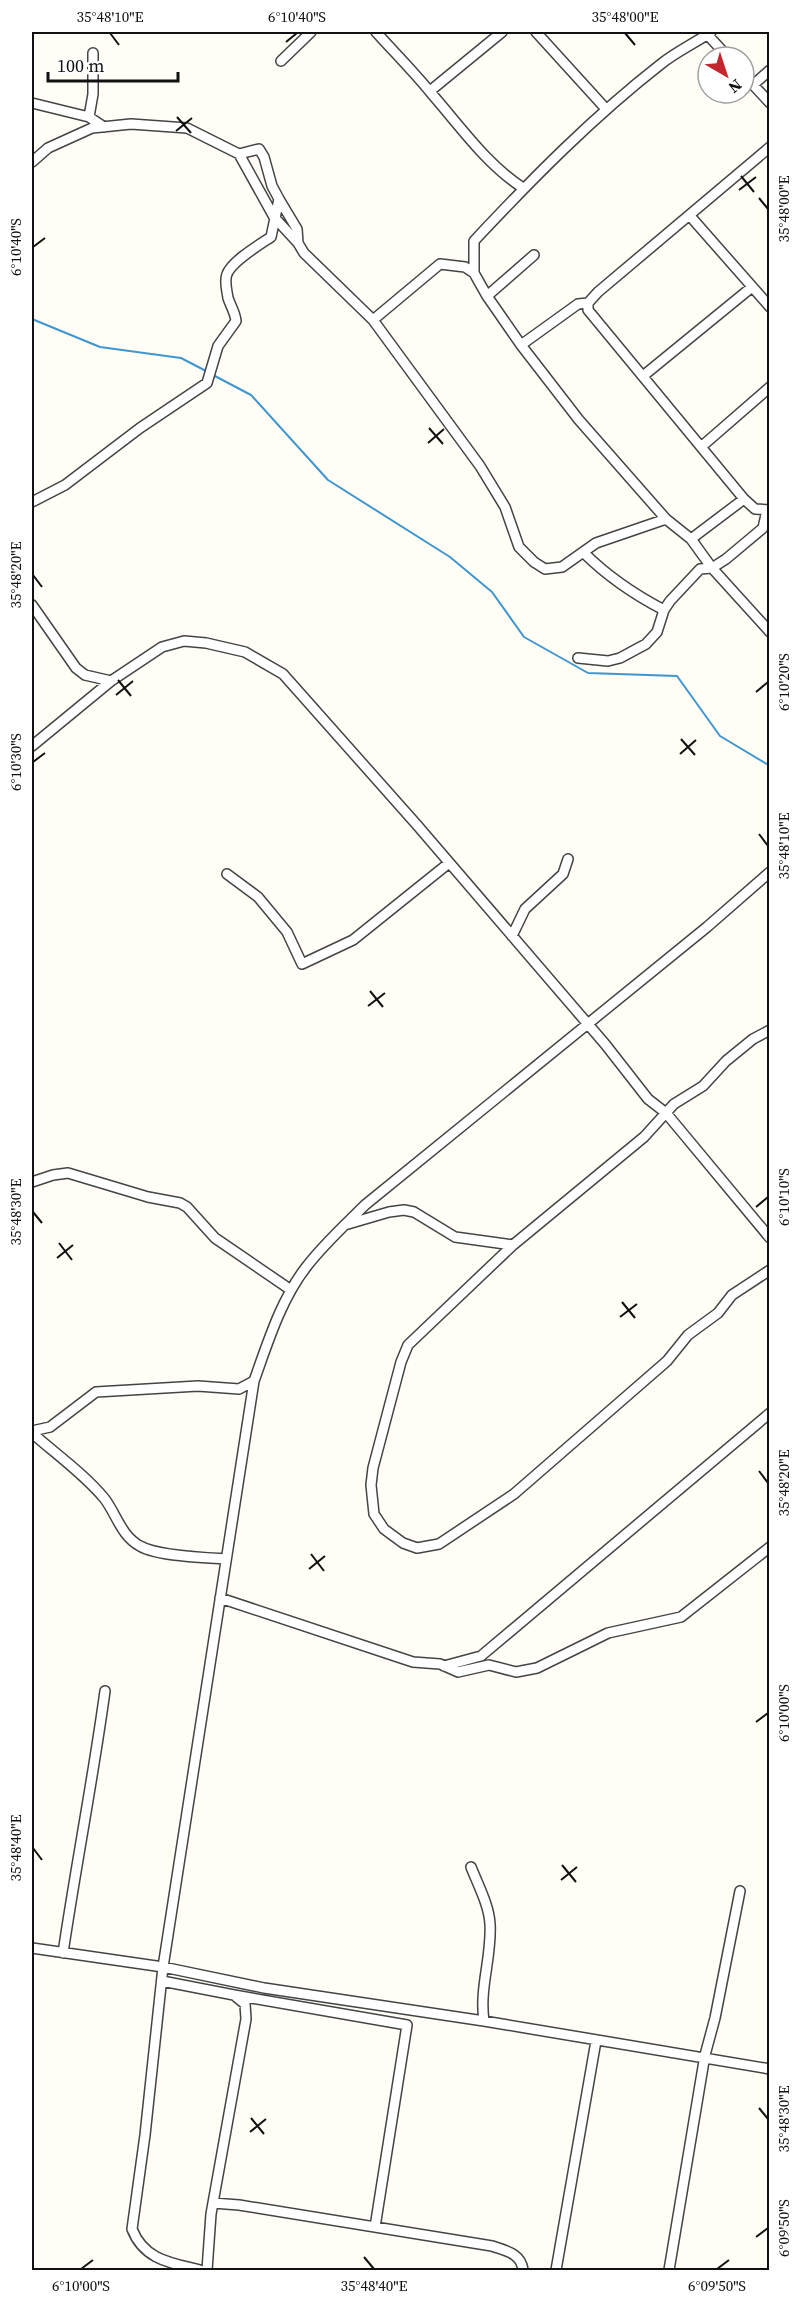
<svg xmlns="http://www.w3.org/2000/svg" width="801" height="2302" font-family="'Source Serif 4',serif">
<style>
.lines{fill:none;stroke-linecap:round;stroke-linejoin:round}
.stream{stroke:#3f96cf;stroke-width:2}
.street-casing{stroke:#444;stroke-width:12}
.street{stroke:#fff;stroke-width:9}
.ticks{fill:none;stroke:#111;stroke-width:2}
.neatline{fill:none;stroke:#111;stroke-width:2}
.ticks-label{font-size:15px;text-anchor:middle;fill:#111}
</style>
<rect width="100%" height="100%" fill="#fffdf5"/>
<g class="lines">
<path class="stream" d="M32 319 100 347 181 358 208 372
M213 375 251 395 328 480 450 557 492 592 524 637 588 673 677 676 720 736 770 766"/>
<defs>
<path id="street" d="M376 32C394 52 414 72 431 93 460 126 486 164 523 188
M536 32 606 109
M705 32 728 57
M281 61 311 32
M744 75 770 103
M753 85 770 70
M430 91 502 32
M32 103 89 117 104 127
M89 117 93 94V53
M770 147 598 292 588 303V310L744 499 755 509 770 510
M239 154 274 217 298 243
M32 162 48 148 92 128 131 124 187 128 239 154 259 149 264 157 272 186 279 199 271 237C259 245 232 261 227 274 224 281 227 291 228 298 231 307 235 312 236 321L218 346 207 383 140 428 65 485 32 502
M279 199 297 229 298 243 304 253 373 320 480 466 505 507 519 547 534 562 545 569 562 567 596 543 666 519
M690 216 770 307
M487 296 534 255
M373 320 440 264 465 267 474 273
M521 345 578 304 588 303
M643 376 752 287
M701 447 770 387
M767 510 763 528 726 559 712 568 770 632
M691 539 744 499
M583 552C607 576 635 595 664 610
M32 605 76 668 85 675 111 681
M578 658 608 661 620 658 646 644 657 632 664 610 670 601 700 569 712 568 691 539 666 519 579 420 521 345 487 296 474 273V241C532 179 593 117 661 64 676 52 695 43 711 32
M32 746 111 681 162 647 184 641 206 643 245 652 283 674 417 825 605 1044 648 1099 666 1113 770 1238
M227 874 258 897 287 932 302 964 353 940 449 863
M512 936 525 909 563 874 568 859
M770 1030 753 1039 726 1061 703 1086 674 1104 644 1137 513 1245 408 1345 401 1362 373 1468 371 1485 374 1514 384 1529 403 1543 417 1548 439 1544 514 1494 667 1361 688 1335 718 1313 732 1295 770 1270
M32 1182 53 1175 68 1173 148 1197 180 1203 187 1207 215 1238 291 1290
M348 1224 389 1212 404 1210 414 1212 455 1237 513 1245
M32 1431 50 1427 96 1392 198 1386 239 1389 254 1381
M32 1433C56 1454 84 1474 104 1498 116 1513 121 1536 140 1546 157 1556 206 1558 226 1559
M220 1598 413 1662 440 1664 458 1672 489 1665 516 1672 537 1668 608 1633 681 1617 770 1547
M444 1666 481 1656 770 1413
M471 1867C478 1885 489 1905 490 1924 492 1957 479 1988 484 2021
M32 1948 163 1967 264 1988 484 2021 770 2069
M63 1953C76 1865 93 1779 105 1691
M162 1981 234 1995 245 2004 246 2019 211 2214 207 2270
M234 1995 407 2025 375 2227
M213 2203 239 2205 492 2246C506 2251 521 2253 523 2270
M200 2270C171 2263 144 2260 132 2229L145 2135 163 1967 254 1381C268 1342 281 1299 307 1266 324 1244 345 1225 365 1205L707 927 770 872
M556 2270 596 2041
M669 2270 705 2055 715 2018 740 1891"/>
</defs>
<use href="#street" class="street-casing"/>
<use href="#street" class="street"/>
</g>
<path class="ticks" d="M110 33 119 45M625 33 635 45M286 42 297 33M177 117 191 133M176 131 192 118M741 176 754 192M739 190 756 177M759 198 768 209M33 247 45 238M429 428 443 444M428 443 444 429M33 575 42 587M118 680 131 696M756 692 768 682M116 695 133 681M681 739 695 755M680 754 696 740M33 762 45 753M759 834 768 846M370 991 383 1007M368 1006 385 993M756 1207 768 1197M33 1212 42 1223M59 1243 72 1260M57 1258 73 1245M622 1302 635 1318M620 1317 637 1304M759 1471 768 1483M311 1554 324 1571M309 1569 325 1556M756 1722 768 1713M33 1848 42 1860M562 1865 576 1882M561 1880 577 1867M759 2108 768 2119M251 2118 264 2134M250 2132 266 2119M756 2237 768 2228M364 2257 374 2269M81 2269 93 2260M717 2269 729 2260"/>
<rect width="801" height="2302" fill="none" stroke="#ffffff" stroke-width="66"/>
<g transform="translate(726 75) rotate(141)"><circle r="28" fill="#ffffff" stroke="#a0a0a0" stroke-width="1.5"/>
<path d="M0-4.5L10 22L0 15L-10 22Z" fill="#c4262e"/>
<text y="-9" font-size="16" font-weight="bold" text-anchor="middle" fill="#111111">N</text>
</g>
<path d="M48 72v9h130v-9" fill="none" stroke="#111111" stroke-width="3"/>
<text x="57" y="72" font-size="18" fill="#111111" stroke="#ffffff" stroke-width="4.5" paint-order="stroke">100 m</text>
<rect x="33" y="33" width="735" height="2236" class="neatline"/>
<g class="ticks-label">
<text x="110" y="22">35°48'10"E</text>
<text x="297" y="22">6°10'40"S</text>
<text x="625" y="22">35°48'00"E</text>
<text transform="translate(784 209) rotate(-90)" y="5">35°48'00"E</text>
<text transform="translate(16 247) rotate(-90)" y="5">6°10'40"S</text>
<text transform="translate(16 575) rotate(-90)" y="5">35°48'20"E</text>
<text transform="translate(784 682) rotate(-90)" y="5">6°10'20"S</text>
<text transform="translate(16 762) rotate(-90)" y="5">6°10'30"S</text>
<text transform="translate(784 846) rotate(-90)" y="5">35°48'10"E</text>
<text transform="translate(784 1197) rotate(-90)" y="5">6°10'10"S</text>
<text transform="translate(16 1212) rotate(-90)" y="5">35°48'30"E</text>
<text transform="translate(784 1483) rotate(-90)" y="5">35°48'20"E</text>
<text transform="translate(784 1713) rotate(-90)" y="5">6°10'00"S</text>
<text transform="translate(16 1848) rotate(-90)" y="5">35°48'40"E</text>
<text transform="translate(784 2119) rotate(-90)" y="5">35°48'30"E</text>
<text transform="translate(784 2228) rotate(-90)" y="5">6°09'50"S</text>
<text x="81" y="2291">6°10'00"S</text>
<text x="374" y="2291">35°48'40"E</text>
<text x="717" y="2291">6°09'50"S</text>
</g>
</svg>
